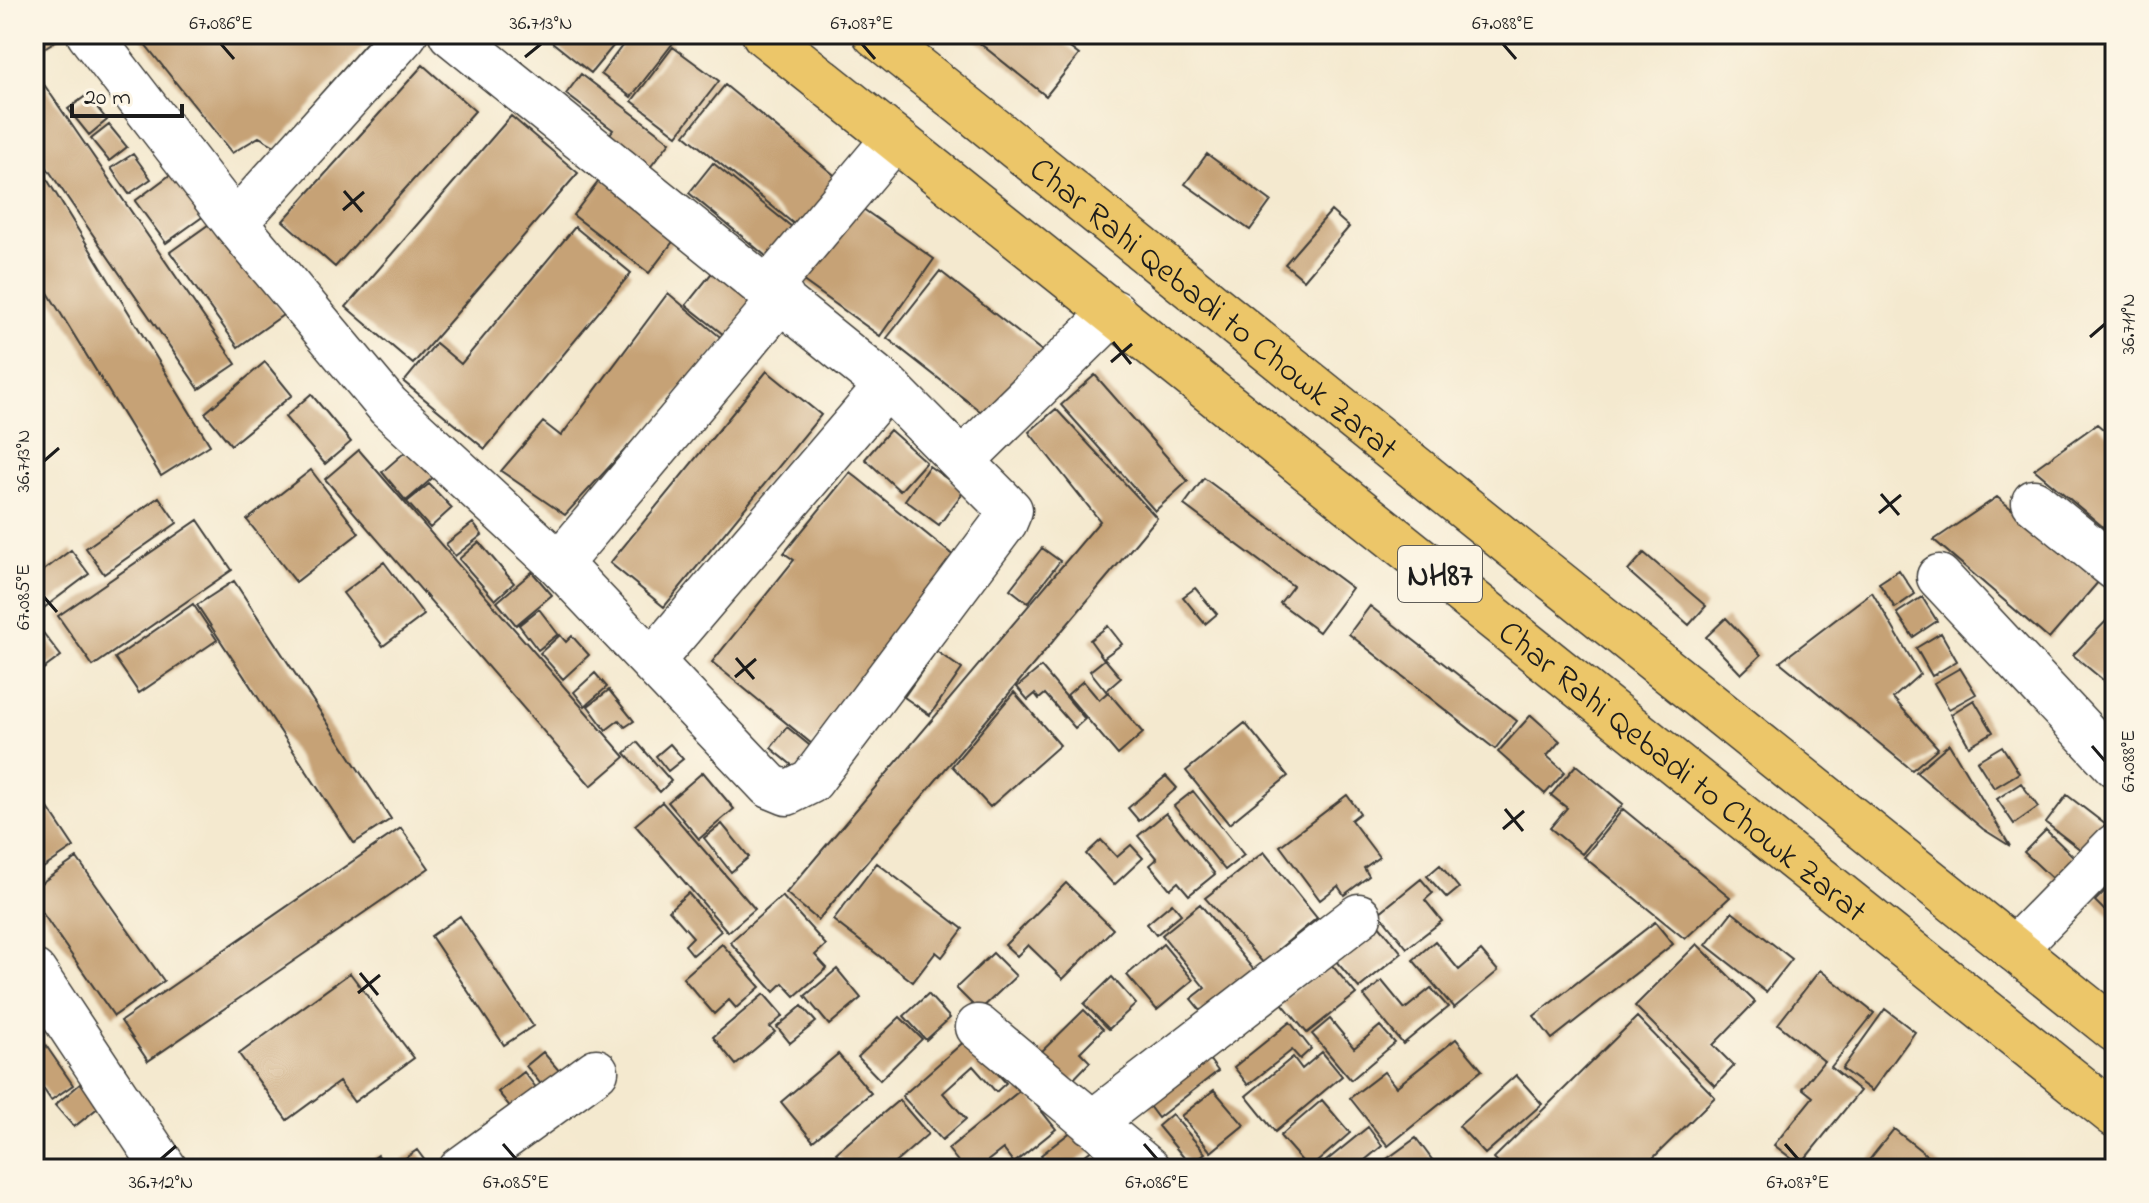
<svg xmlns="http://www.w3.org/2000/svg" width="2149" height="1203" font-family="'Indie Flower',sans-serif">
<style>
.building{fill:#c6a276}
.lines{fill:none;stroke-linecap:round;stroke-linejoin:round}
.minor-casing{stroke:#3c3b37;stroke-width:47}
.highway-casing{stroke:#3c3b37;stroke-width:47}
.minor{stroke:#fff;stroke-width:44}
.highway{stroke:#ecc669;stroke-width:44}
.ticks{fill:none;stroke:#1c1c1c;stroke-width:3}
.labels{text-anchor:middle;stroke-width:7;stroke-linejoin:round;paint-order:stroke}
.shield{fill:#fcf5e5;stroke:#5f5d58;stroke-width:2}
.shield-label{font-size:32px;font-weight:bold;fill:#1c1c1c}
.street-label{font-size:34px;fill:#1c1c1c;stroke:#fcf5e5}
.neatline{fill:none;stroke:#1c1c1c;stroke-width:3}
.ticks-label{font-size:20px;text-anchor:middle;fill:#1c1c1c}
</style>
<rect width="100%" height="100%" fill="#fcf5e5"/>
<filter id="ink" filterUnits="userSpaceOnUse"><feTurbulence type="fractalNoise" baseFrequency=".0125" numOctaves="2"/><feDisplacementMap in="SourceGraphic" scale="16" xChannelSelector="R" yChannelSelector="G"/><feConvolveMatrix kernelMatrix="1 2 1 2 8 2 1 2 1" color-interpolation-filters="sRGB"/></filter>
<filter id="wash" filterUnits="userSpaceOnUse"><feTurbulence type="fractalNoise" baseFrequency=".006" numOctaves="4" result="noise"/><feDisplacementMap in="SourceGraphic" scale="32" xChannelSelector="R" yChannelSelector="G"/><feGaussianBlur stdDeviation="1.8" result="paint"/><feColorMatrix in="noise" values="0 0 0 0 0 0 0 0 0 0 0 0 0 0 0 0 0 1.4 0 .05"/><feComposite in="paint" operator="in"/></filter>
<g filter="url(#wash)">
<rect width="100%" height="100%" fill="#f4e9cf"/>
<g id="blocks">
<path class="building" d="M34 34H67L34 54Z
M137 34H374L275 146 259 137 232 153Z
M542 34H623L591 73Z
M631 34H662L673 43 631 97 601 74Z
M968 34H1052L1079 55 1046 96Z
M673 47 719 81 677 135 632 101Z
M423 65 475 111 335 267 283 221Z
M34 70 236 364 199 389 34 149Z
M581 74 670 142 644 175 603 143 613 130 566 94Z
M725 85 845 184 805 233 685 135Z
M87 95 107 120 89 135 68 109Z
M511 116 578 173 413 364 346 307Z
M109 125 127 147 109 161 91 139Z
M133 154 151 179 129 194 111 168Z
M1207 154 1271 201 1250 230 1185 184Z
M34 158 210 445 161 476 34 270Z
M713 163 803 236 778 266 689 193Z
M174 172 205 215 166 243 135 201Z
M602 177 678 235 649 273 573 215Z
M856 204 934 259 880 336 802 280Z
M1331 211 1349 227 1304 280 1285 264Z
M215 220 283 315 238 347 170 252Z
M575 227 631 273 485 449 404 382 436 343 461 364Z
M715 269 762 306 733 342 686 305Z
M940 271 1047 355 994 422 887 338Z
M668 293 725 341 565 515 501 471 543 422 561 436Z
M34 349 47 368 34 377Z
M265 362 292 395 231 445 205 413Z
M767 371 821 415 664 607 610 563Z
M1095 375 1188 481 1155 511 1061 405Z
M311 394 351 442 325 464 285 417Z
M1056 409 1157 518 818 920 786 893 1100 521 1029 432Z
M2097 424 2115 439V537L2034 469Z
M890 430 926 462 900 491 865 459Z
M412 446 436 475 406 501 382 472Z
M359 450 625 757 591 786 325 479Z
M929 466 964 491 939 525 905 500Z
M311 470 359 533 296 582 247 520Z
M850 472 960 561 812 744 712 662 794 560 784 553Z
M1204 478 1352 588 1319 632 1280 603 1293 586 1184 505Z
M429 484 452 508 430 528 407 502Z
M159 497 177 523 104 574 86 548Z
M1997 497 2099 581 2049 639 1934 540Z
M198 520 232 570 93 666 58 616Z
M473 523 482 535 455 556 446 544Z
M479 542 514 583 495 600 459 559Z
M1042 548 1060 561 1028 603 1010 589Z
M71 550 89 574 37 613 34 568 39 574Z
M1644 553 1706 606 1689 625 1628 571Z
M384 562 424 615 383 646 343 593Z
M1899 570 1915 594 1895 608 1879 583Z
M532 572 552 595 516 625 497 602Z
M234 581 391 819 354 843 197 605Z
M1195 588 1217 614 1205 624 1183 597Z
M1872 592 1920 674 1893 698 1938 748 1912 770 1780 662Z
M1922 597 1937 621 1913 637 1897 613Z
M193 604 217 640 139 693 115 658Z
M1370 606 1517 721 1495 749 1349 634Z
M539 609 558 634 538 650 519 625Z
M2115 612V690L2073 655Z
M1726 618 1761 655 1741 674 1706 637Z
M34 621 61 656 34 676Z
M1108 626 1122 644 1103 658 1090 640Z
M1941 633 1957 661 1932 676 1916 648Z
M560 635 566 642 572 636 589 655 563 679 540 653Z
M936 651 962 669 930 715 904 697Z
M1105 659 1121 678 1106 691 1090 671Z
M1041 667 1085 719 1075 728 1045 694 1039 699 1035 694 1028 700 1017 687Z
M1960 668 1976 694 1949 709 1934 683Z
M595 673 607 687 585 706 574 692Z
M1083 681 1099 700 1108 692 1143 733 1118 755 1067 695Z
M609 690 634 721 625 727 619 720 606 730 588 706Z
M1014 692 1060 745 990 807 952 766Z
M1974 700 1993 732 1969 746 1951 714Z
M1531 715 1560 741 1547 756 1565 772 1545 794 1498 752Z
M1245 723 1288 776 1229 824 1186 771Z
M787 727 815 750 798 770 771 748Z
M637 742 671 781 660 792 625 753Z
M670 744 683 759 668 771 656 756Z
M1949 744 2010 846 1983 829 1916 772Z
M2002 746 2019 773 1994 788 1977 761Z
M1576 765 1623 804 1582 854 1550 828 1567 808 1551 795Z
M703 772 734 809 699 839 668 802Z
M1166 776 1177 788 1139 821 1128 808Z
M2021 783 2038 807 2014 824 1997 799Z
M34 787 74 847 34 874Z
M1193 791 1244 855 1225 870 1174 806Z
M1347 795 1360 813 1351 820 1379 857 1364 868 1369 876 1344 895 1338 886 1320 900 1280 846Z
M2067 795 2106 825 2085 853 2046 823Z
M662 802 755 909 728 932 635 825Z
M1623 809 1730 897 1685 939 1584 857Z
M1166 813 1215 874 1189 895 1178 882 1170 889 1150 865 1157 859 1138 836Z
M722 824 749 857 731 872 704 838Z
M401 828 429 868 148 1061 121 1021Z
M2046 830 2077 860 2056 882 2024 852Z
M1101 840 1117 857 1131 845 1143 858 1114 885 1086 854Z
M1264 852 1317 918 1279 949 1289 962 1274 975 1205 898Z
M77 858 164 981 114 1016 34 901V888Z
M877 863 963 929 942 957 936 952 913 982 833 920Z
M1440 865 1459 888 1447 898 1427 876Z
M1421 879 1433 893 1425 900 1442 921 1407 948 1379 913Z
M2115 881V921L2095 901Z
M1066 883 1113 929 1063 979 1028 945 1017 956 1005 945Z
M688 893 721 931 693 955 685 945 693 937 669 910Z
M782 896 826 945 815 955 827 968 795 996 783 983 774 992 730 942Z
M1172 903 1181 914 1156 935 1147 924Z
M1200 904 1262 980 1210 1022 1191 999 1205 988 1162 935Z
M1732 912 1792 959 1766 992 1706 945Z
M460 916 533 1026 504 1045 431 936Z
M1655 922 1673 944 1552 1039 1534 1016Z
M1378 924 1402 953 1359 988 1335 960Z
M1435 941 1459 970 1481 951 1498 971 1454 1008 1413 960Z
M722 944 760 987 736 1008 729 1000 714 1014 683 978Z
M1163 944 1193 980 1157 1010 1127 975Z
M1697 944 1755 1002 1713 1045 1734 1066 1715 1086 1635 1006Z
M993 953 1016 976 979 1011 956 988Z
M1330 963 1356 994 1307 1033 1281 1002Z
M837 969 861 998 829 1025 805 996Z
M1820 970 1874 1013 1831 1067 1860 1091 1800 1165 1774 1145 1813 1097 1802 1088 1824 1061 1778 1024Z
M350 973 414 1058 354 1102 339 1082 287 1120 239 1054Z
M1112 977 1136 1004 1109 1029 1084 1004Z
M1382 981 1405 1009 1431 988 1448 1007 1403 1044 1364 996Z
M764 994 783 1016 770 1027 775 1032 736 1065 713 1037Z
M928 994 950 1018 926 1040 904 1016Z
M802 1006 816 1022 790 1043 777 1027Z
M1885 1009 1915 1032 1872 1091 1842 1069Z
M1084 1010 1103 1029 1080 1052 1090 1062 1066 1087 1036 1057Z
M900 1017 922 1039 880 1080 858 1057Z
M1637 1017 1715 1097 1642 1169H1504L1494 1158Z
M1330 1019 1354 1048 1380 1026 1395 1043 1351 1080 1312 1034Z
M1290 1022 1311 1049 1300 1059 1292 1050 1248 1085 1234 1067Z
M34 1028 73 1085 51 1100 34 1075Z
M967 1039 1006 1083 996 1092 973 1066 943 1093 966 1119 942 1140 902 1096Z
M1456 1039 1482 1070 1388 1146 1350 1098 1384 1072 1396 1087Z
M543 1052 567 1080 549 1094 526 1066Z
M1322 1052 1342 1076 1275 1132 1246 1096 1293 1057 1302 1069Z
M838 1054 871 1093 813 1141 781 1102Z
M1206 1055 1218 1071 1158 1118 1146 1102Z
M524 1072 541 1094 516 1114 498 1092Z
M1516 1075 1542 1104 1485 1154 1459 1126Z
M86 1079 105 1102 74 1127 55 1105Z
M1023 1088 1056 1129 1014 1163 1003 1149 985 1163 990 1169H964L948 1149Z
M1214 1090 1244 1125 1211 1152 1181 1116Z
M899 1100 928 1134 888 1169H849L836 1153Z
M1322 1100 1350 1133 1309 1169 1280 1136Z
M1172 1114 1205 1153 1190 1165 1158 1126Z
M1368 1127 1382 1146 1354 1169H1330L1325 1162Z
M1076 1128 1093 1149 1067 1169H1052L1041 1155Z
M1894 1129 1944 1169H1862Z
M1416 1138 1439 1169H1373Z
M417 1150 431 1169H396L394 1166Z
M378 1155 388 1169H360Z"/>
</g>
</g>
<g filter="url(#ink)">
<use href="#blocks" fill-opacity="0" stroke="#3c3b37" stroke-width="2"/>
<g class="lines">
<defs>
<path id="minor" d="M89 34 235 223 388 406 559 564 770 786 787 793 811 781 1005 522 1010 510 887 386 451 34
M235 223 405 34
M769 288 894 139
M963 460 1114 312
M2034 502 2115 568
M559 564 782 298
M1939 577 2115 765
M652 661 887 386
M2014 949 2115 846
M34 972 165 1169
M978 1027 1148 1169
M1092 1123 1359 916
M461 1169 596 1071"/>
<g id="highway">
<path id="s1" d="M764 34 2115 1115"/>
<path id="s2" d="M875 34 2115 1030"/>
</g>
</defs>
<use href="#minor" class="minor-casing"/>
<use href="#highway" class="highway-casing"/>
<use href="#minor" class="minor"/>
<use href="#highway" class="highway"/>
</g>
</g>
<path class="ticks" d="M221 44 234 59M862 44 875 59M1503 44 1516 59M525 57 541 44M344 191 362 212M343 210 364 192M2090 337 2105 324M1113 342 1131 364M1111 362 1132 344M44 461 59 448M1881 494 1899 515M1879 513 1901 495M44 597 57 612M736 658 754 679M735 677 756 659M2092 746 2105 761M1505 809 1523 831M1503 829 1524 811M360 973 378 995M358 993 380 975M503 1144 516 1159M1144 1144 1157 1159M1785 1144 1798 1159M161 1159 176 1146"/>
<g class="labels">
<rect class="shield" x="1398" y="546" width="84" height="56" rx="6"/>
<g class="shield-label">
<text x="1440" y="585">NH87</text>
</g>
<g class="street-label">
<text dy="12" stroke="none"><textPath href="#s2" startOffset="436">Char Rahi Qebadi to Chowk Zarat</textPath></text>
<text dy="12" stroke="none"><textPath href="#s1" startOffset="1178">Char Rahi Qebadi to Chowk Zarat</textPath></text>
</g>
</g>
<rect width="2149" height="1203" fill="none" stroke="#fcf5e5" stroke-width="88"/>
<path d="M72 104v12h110v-12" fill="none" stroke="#1c1c1c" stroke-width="4"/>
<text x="84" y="104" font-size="24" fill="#1c1c1c" stroke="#fcf5e5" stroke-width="6" paint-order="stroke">20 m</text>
<rect x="44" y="44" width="2061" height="1115" class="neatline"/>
<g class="ticks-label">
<text x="221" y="29">67.086°E</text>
<text x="541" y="29">36.713°N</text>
<text x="862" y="29">67.087°E</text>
<text x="1503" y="29">67.088°E</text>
<text transform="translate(2127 324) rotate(-90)" y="7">36.711°N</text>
<text transform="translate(22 461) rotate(-90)" y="7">36.713°N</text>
<text transform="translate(22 597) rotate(-90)" y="7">67.085°E</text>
<text transform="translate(2127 761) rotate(-90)" y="7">67.088°E</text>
<text x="161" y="1188">36.712°N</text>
<text x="516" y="1188">67.085°E</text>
<text x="1157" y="1188">67.086°E</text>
<text x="1798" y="1188">67.087°E</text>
</g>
</svg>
